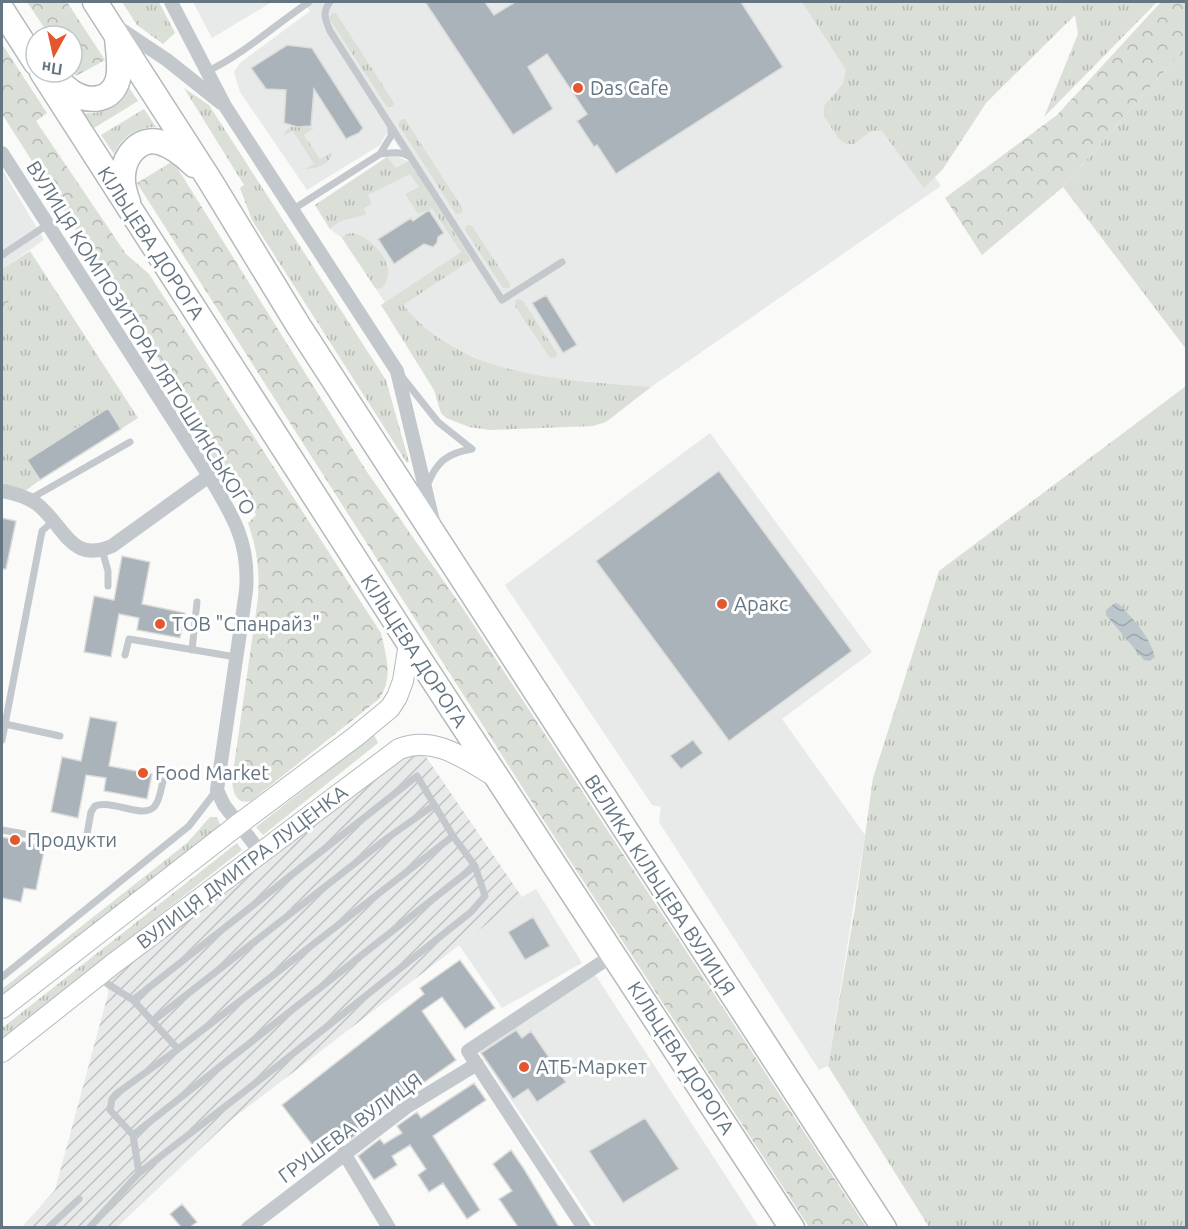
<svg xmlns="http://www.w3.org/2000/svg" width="1188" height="1229" font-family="Ubuntu,sans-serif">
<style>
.built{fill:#e8e9e9}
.industrial{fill:url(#industrial-furrows)}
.grass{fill:url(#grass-tufts)}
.forest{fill:url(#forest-crowns)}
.water{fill:url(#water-waves)}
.building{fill:#aab3b9;stroke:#dcdcda;stroke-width:1.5}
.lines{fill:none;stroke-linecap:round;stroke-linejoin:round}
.secondary-casing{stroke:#b3babf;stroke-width:22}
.highway-casing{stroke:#b4b9bd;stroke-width:27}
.lane{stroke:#c3c8cc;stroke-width:7}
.street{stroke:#c3c8cc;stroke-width:14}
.secondary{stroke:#fff;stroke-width:20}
.highway{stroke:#fff;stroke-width:24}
.poi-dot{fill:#e4572e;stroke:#fff;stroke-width:2}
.labels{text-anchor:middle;stroke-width:6;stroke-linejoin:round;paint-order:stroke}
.poi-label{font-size:20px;fill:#657683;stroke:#fff;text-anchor:start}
.street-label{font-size:20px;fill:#657683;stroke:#fff}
</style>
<defs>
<pattern id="industrial-furrows" width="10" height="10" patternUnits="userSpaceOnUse" patternTransform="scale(1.5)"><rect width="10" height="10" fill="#e8e9e9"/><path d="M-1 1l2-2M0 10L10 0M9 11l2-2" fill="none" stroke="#c0c1c2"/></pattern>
<pattern id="grass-tufts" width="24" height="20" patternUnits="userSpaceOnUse" patternTransform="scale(1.5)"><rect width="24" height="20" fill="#dadfd7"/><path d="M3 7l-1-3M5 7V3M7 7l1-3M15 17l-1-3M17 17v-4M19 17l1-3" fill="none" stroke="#b4b9b4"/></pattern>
<pattern id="forest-crowns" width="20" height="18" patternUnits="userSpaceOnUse" patternTransform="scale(1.5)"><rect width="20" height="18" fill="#dadfd7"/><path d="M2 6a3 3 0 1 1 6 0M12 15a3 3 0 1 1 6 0" fill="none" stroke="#b4b9b4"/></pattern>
<pattern id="water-waves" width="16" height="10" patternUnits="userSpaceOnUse" patternTransform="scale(1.5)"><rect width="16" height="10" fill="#bbc7cb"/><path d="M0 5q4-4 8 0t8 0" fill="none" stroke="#9ca6aa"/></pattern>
</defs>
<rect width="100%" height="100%" fill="#fafaf8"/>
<path class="built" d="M193 2H272L212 38Z
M304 2H819L941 186 651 387 538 377 496 366 451 347 422 325 402 305 392 313 342 238 330 229 315 205 387 157 396 156 408 161 388 131 380 145 307 190 240 92 234 72 240 63 310 11Z
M2 169 44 240 2 269Z
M710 433 872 652 782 719 865 835 828 1066 819 1070 659 822 661 807 652 805 505 585Z
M536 889 582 963 502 1008 459 945 522 897Z
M594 974 598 979 759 1227H596L478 1050Z"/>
<path class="industrial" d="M408 751H422L522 897 232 1119 117 1227 21 1228 55 1190 108 994 107 981Z"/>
<path class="grass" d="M122 2H159L175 33 163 44 137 25Z
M802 2H1157L1044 117 1078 34 1075 15 986 103 943 169 924 188 882 131H871L854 144H846L839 139 824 116V106L843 84 846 70Z
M332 13H336L394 103 393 107H387L329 18Z
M1186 46V349L1063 187Z
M128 86 138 101 94 128 84 113C105 115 119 105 128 86Z
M184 88 209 105 386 380 409 462 407 463 252 220 240 188 244 185Z
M144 109 156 127C137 127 122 136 114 154L101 135Z
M402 119H405L463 209 462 213 456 214 398 124Z
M293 126 314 128 304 135 320 159 332 152C330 165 317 169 305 169L314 164 293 131 283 136 286 130Z
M387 157 396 168 409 161 471 260 403 305C466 380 562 379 651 387L606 422 593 426 490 430 469 427 446 418 441 413 434 390 381 305 461 252 432 208 418 214 405 194 419 187 410 174 368 195 372 204 364 208 366 214C352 220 342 217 330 229L315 205Z
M469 225 472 226 510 284 509 288H503L465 230 466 226Z
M353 233C374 238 400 268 382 288L376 289 342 238 347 234Z
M30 251 138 418 121 429 108 409 27 460 40 480 24 492 2 488V269Z
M518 299 523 301 557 353 556 357 550 358 515 306V301Z
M1186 386V1227H929L828 1066 855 908 873 778 939 571Z
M374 735 378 743 263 835 256 827Z
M210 817H217L221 827 2 999V989L187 843Z
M237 843 242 850 2 1039V1028Z"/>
<path class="forest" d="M27 2H67L105 60 76 76 72 69V36H50Z
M1161 2H1186V46L1063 187 982 255 945 198 1057 115Z
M2 44 47 113 36 121 126 254 149 274 381 633C386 657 394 677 379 699L251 801C236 805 233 792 232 780L258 598C260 570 257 549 248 523L256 515 241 486 207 452 211 441 2 114Z
M173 161 367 472 462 607 866 1227H809L533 804 137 183Z
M2 291H9L7 326H2Z"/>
<path class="water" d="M1115 603 1119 604C1134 620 1149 635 1155 657L1150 661 1144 660 1106 615V610Z"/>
<path class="building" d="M425 2H485L494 15 515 2H741L783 67 616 174 597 145 594 147 577 121 587 114 547 54 528 67 553 109 513 135Z
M287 45 312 48 363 128 359 133 346 139 314 89 311 126 297 127 284 123 286 90 266 89 251 68Z
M429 210 444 233 438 237 437 243 433 247 424 244 394 264 378 239 411 218 413 221Z
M546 295 577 345 563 353 532 303Z
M108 408 121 429 40 480 27 460Z
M719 471 852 651 729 741 596 561Z
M2 518 16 521 6 569H2Z
M122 556 150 562 142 604 185 613 180 638 137 630 139 618 119 614 111 657 84 652 94 596 114 600Z
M90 717 117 722 109 766 152 774 147 799 104 791 106 778 86 775 78 818 51 812 62 757 81 761Z
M693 740 703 753 681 769 670 756Z
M2 837 45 846 36 890 24 888 21 902 2 898Z
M533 917 550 946 525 960 508 932Z
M460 960 495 1008 465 1029 442 997 422 1011 456 1060 369 1121 370 1124 348 1141 346 1137 320 1155 282 1105 424 994 420 988Z
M516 1030 522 1038 531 1031 566 1082 537 1102 528 1089 513 1099 481 1053Z
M474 1083 486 1100 433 1136 480 1210 467 1219 443 1183 429 1192 418 1175 426 1169 410 1145 392 1156 397 1165 374 1180 358 1156 380 1139 384 1144 402 1133 397 1126 417 1112 421 1118Z
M645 1118 679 1169 623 1203 589 1151Z
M511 1150 524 1169 559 1227H518L499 1199 512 1191 493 1164Z
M182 1204 197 1222 190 1227H181L170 1214Z"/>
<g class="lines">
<defs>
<path id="secondary" d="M2 1008 239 824 355 737 390 708 397 697 403 681 409 643
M2 1052 113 964 399 749C435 735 465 759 496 777"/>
<path id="highway" d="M95 2 209 179 298 325 884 1228
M2 10 36 63
M42 72 409 643 792 1228
M52 74C58 80 65 88 73 93 90 103 112 101 118 79 121 66 118 51 117 37
M128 202C125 194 122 185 123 175 124 156 139 137 159 142 173 146 184 155 194 165"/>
</defs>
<use href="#secondary" class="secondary-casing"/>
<use href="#highway" class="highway-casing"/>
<path class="lane" d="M330 2C322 12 325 19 330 31L502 300 562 262
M208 71C245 53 275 25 309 2
M380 154C390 153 399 151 409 156
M292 210 380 154 391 136V128
M2 255 47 225
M403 378 438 422 472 449C447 453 436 462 427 486
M30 499 130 442
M102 550 108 571V586
M192 650 197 602
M125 655 129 639 236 657
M5 724 60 736
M2 740 42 531 53 521
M2 830 85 845 91 812 95 806C111 799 143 819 154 807 160 801 161 788 163 781
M2 977 189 826 216 791
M100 979 133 1000 178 1049
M153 1021 386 839 434 805
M133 1135 475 866
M139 1173 133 1135 110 1110 112 1099 116 1094 178 1049 453 836
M48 1228 79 1199
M89 1228 139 1173 280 1064 471 912 485 896 475 866 453 836 417 776 133 1000"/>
<path class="street" d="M171 2 225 106 397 371 433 521
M116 26 167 60 221 103
M2 153 209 476C233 516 250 543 246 591L217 790 224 805 261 853
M2 491C14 493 27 497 37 504 65 526 70 564 112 546L209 476
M344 1153 389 1228
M248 1228 408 1106 477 1064
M584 1228 468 1051 613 955"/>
<use href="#secondary" class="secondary"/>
<use href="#highway" class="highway"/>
</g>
<g class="poi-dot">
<circle cx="578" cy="88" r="6"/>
<circle cx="722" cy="604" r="6"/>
<circle cx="160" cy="624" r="6"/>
<circle cx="143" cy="773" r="6"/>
<circle cx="15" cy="840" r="6"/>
<circle cx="524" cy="1067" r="6"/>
</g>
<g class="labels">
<g class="poi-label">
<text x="590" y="95">Das Cafe</text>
<text x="734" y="611">Аракс</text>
<text x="172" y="631">ТОВ "Спанрайз"</text>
<text x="155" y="780">Food Market</text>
<text x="27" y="847">Продукти</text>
<text x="536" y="1074">АТБ-Маркет</text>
</g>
<g class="street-label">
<text transform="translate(151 243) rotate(57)" y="7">КІЛЬЦЕВА ДОРОГА</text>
<text transform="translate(141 338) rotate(58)" y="7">ВУЛИЦЯ КОМПОЗИТОРА ЛЯТОШИНСЬКОГО</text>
<text transform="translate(414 651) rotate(57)" y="7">КІЛЬЦЕВА ДОРОГА</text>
<text transform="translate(242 867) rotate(-37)" y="7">ВУЛИЦЯ ДМИТРА ЛУЦЕНКА</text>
<text transform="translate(660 885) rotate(57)" y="7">ВЕЛИКА КІЛЬЦЕВА ВУЛИЦЯ</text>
<text transform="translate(681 1058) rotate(57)" y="7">КІЛЬЦЕВА ДОРОГА</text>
<text transform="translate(350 1128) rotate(-36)" y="7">ГРУШЕВА ВУЛИЦЯ</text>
</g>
</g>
<rect width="1188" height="1229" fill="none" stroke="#657683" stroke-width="6"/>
<g transform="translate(54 54) rotate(188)"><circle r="28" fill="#ffffff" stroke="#c1c8cd" stroke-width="1.5"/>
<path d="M0-4.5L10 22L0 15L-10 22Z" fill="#e4572e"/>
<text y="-9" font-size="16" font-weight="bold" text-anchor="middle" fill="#657683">Пн</text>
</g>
</svg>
